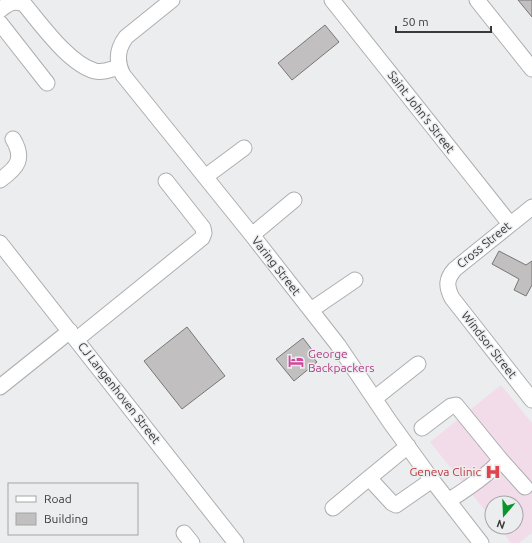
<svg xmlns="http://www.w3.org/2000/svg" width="532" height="543" font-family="Ubuntu,sans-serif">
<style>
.medical{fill:#f2dce9}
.building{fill:#c1bfbf;stroke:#787776}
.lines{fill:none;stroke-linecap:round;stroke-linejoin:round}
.minor-casing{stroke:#adaeb0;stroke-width:17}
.minor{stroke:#fff;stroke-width:15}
.labels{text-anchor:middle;stroke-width:3;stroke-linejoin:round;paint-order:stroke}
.street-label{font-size:12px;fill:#39393a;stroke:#ecedee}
.hotel-label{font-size:12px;fill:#b23c85;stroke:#ecedee;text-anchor:start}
.health-label{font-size:12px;fill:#be3a42;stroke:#ecedee;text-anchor:end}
</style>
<rect width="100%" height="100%" fill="#ecedee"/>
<path class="medical" d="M501 385 532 423V533L519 543H511L499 527H516V503H492V519L430 442Z"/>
<path class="building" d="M518 0H532V17Z
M325 25 339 42 292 80 278 63Z
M499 251 526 265 532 261V285L526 296 514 290 519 279 492 264Z
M187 327 225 376 182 409 144 361Z
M303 338 313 351 310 354 317 362 294 381 276 359Z"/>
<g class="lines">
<defs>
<path id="minor" d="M172 0 126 37C117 49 116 62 123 75L252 235 338 345 390 422 432 480 481 543
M332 0 510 224
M477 0 532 69
M0 10C9 3 13 0 24 4 41 24 69 64 95 71 104 73 111 69 119 67
M0 23 47 83
M205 177 244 148
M0 180C17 168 25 159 13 139
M532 207 455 269C446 279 446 286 452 298L532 400
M252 235 294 200
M0 243 236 543
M311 310 355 280
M77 339 202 238 204 233 203 228 166 181
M0 387 70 331
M375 398 418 364
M422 428 451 406 456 405 500 459C496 470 459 494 448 501
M408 446 369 478 392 503 396 505 432 480
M500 459 525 487
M333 508 369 478
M184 533 192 543"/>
</defs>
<use href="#minor" class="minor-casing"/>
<use href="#minor" class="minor"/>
</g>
<defs>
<symbol id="hotel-bare" viewBox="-9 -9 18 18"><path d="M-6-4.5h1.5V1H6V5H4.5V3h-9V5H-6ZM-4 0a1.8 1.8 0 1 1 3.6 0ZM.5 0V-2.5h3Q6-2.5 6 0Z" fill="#d1479c" stroke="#ecedee" stroke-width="2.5" paint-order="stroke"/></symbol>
<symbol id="hospital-bare" viewBox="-9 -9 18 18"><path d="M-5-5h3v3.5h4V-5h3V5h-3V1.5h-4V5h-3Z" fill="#e0444e" stroke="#ecedee" stroke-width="2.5" paint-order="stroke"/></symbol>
</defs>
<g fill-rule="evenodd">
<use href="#hotel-bare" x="285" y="350" width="22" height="22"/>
<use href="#hospital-bare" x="482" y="461" width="22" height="22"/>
</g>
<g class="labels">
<g class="street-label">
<text transform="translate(421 112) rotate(52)" y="4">Saint John's Street</text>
<text transform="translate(484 245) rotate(-39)" y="4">Cross Street</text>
<text transform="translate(276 266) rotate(52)" y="4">Varing Street</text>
<text transform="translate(489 345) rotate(52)" y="4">Windsor Street</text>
<text transform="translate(119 393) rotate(52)" y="4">CJ Langenhoven Street</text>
</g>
<g class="hotel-label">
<text x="308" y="358">George<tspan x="308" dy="14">Backpackers</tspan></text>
</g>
<g class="health-label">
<text x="481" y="476">Geneva Clinic</text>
</g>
</g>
<rect x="8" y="483" width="130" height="52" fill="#ecedee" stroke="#a4a5a6"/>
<rect x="16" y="496" width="20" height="6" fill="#ffffff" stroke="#a4a5a6"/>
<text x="44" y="503" font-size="12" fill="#39393a">Road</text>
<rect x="16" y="513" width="20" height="12" fill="#c1bfbf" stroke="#a4a5a6"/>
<text x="44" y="523" font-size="12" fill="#39393a">Building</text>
<g transform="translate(504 515) rotate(199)"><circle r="19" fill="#ecedee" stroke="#a4a5a6"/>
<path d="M0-3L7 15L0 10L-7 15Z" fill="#09952a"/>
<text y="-6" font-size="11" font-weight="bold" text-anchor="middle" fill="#39393a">N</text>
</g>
<path d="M396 26v6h95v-6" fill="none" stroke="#39393a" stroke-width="2"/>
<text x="402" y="26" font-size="12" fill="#39393a" stroke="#ecedee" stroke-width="3" paint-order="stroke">50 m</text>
</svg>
